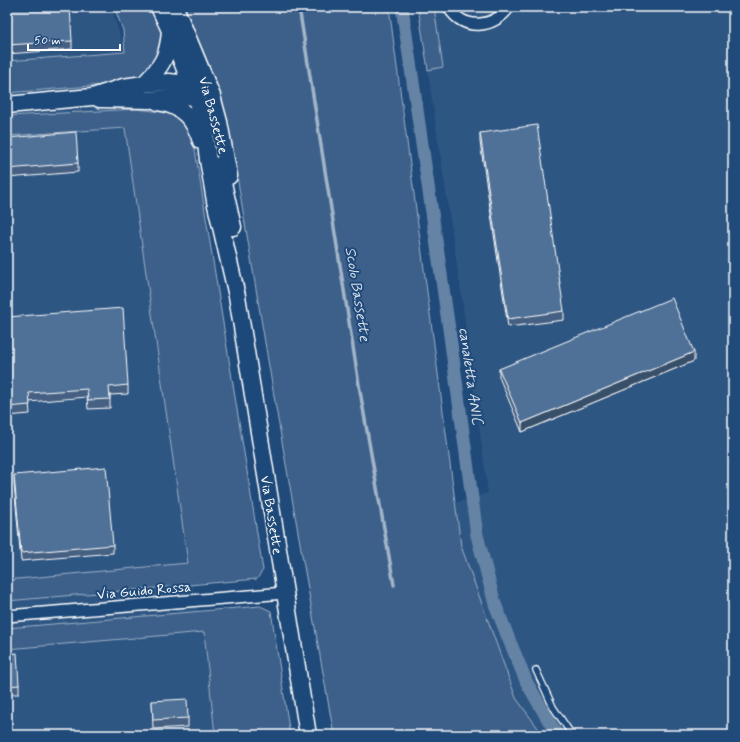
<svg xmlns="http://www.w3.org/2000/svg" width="740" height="742" font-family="Mynerve,sans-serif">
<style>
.built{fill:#2e5683}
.green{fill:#3c618b;stroke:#9eb0c5}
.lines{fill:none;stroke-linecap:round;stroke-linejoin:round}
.stream{stroke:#a3b5c8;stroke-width:3.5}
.canal{stroke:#6583a4;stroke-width:13}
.lane-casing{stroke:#fff;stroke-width:8}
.street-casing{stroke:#fff;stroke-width:14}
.secondary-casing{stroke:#fff;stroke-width:19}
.lane{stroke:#1f4a7a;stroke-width:5.5}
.street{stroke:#1f4a7a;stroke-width:11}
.secondary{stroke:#1f4a7a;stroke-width:16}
.wall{fill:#456182;stroke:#fff}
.shaded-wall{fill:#384f6a;stroke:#fff}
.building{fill:#507197;stroke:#fff}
.labels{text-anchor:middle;stroke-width:4;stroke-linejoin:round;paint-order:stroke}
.street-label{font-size:14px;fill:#fff;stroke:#1f4a7a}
.water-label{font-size:15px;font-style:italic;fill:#d8e0e8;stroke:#1f4a7a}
</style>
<rect width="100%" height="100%" fill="#1f4a7a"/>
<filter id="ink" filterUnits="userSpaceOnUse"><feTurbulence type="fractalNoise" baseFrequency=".025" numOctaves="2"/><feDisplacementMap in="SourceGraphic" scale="8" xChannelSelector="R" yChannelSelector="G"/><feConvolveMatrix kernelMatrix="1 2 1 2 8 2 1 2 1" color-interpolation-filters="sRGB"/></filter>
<g filter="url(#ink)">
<path class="built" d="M7 7H111L125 52V127L188 564 204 639 215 735H7Z
M418 7H733V735H334L300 550 488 493 461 292Z"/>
<path class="green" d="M114 7H155L163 35 160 49 153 67 140 76 103 85 7 93V61L125 52 123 30Z
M183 7H389L461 546 516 698 543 735H334L276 408 235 164 220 102Z
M418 7H434L443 67 428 70Z
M137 109 170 113 192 131 263 570 257 579 7 601V580L188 563 125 128 7 136V116Z
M260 606 271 611 290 735H215L204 632 7 649V628Z"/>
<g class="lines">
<path class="stream" d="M299 7 360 391 394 585"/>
<path class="canal" d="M402 7 449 329 477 535 495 604 510 642 527 683 557 735"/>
<defs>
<path id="lane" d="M536 670 553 707 572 735"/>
<path id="street" d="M449 7C463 32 494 28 509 7
M7 616 284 593"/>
<path id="secondary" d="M159 7 168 26 188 77 203 119 208 160 215 201 237 296 308 735
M175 7 212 96 219 122 229 176
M144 84C162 66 168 57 170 31
M99 99 149 100 192 96 198 84
M158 102C182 105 194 119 201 141
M7 105 92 97 123 87 144 84 169 82 188 84 199 91
M219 165 233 227"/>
</defs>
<use href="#lane" class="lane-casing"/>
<use href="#street" class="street-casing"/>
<use href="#secondary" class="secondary-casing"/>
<use href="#lane" class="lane"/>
<use href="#street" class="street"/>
<use href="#secondary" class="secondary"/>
</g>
<path class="wall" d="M7 7 72 41V49L7 54Z
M480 133 564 311V320L508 327 480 142Z
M7 138 78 163V172L7 178Z
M7 317 128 385V394L110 395V408L88 409 87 397 29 402 30 414 7 416Z
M694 361 522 432 499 377V369Z
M14 475 113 545V553L21 561 14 484Z
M7 654 19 685V694H7Z
M152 701 188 718V727L153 729Z"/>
<path class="shaded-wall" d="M694 352V361L522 432V423Z"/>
<path class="building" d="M7 7H70L72 41 7 45Z
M537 125 564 311 508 319 480 133Z
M76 132 78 163 7 169V138Z
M672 298 694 352 522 423 499 369Z
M123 308 128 385 109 387 110 399 88 400 87 389 29 393 30 405 7 407V317Z
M106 467 113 545 21 553 14 475Z
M17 653 19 685 7 686V654Z
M187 699 188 718 153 720 152 701Z"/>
</g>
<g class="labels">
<g class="street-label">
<text transform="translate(214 115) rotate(75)" y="5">Via Bassette</text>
<text transform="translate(272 515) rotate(81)" y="5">Via Bassette</text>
<text transform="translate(144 590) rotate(-5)" y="5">Via Guido Rossa</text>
</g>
<g class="water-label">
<text transform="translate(358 294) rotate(81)" y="5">Scolo Bassette</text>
<text transform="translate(471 376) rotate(82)" y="5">canaletta ANIC</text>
</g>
</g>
<rect width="740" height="742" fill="none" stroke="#1f4a7a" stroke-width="24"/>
<rect x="12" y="12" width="716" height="718" fill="none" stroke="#fff" stroke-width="1.5" filter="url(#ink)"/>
<path d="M28 44v6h92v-6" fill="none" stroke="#ffffff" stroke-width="2"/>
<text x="34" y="44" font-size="12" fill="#ffffff" stroke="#1f4a7a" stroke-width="3" paint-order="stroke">50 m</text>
</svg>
